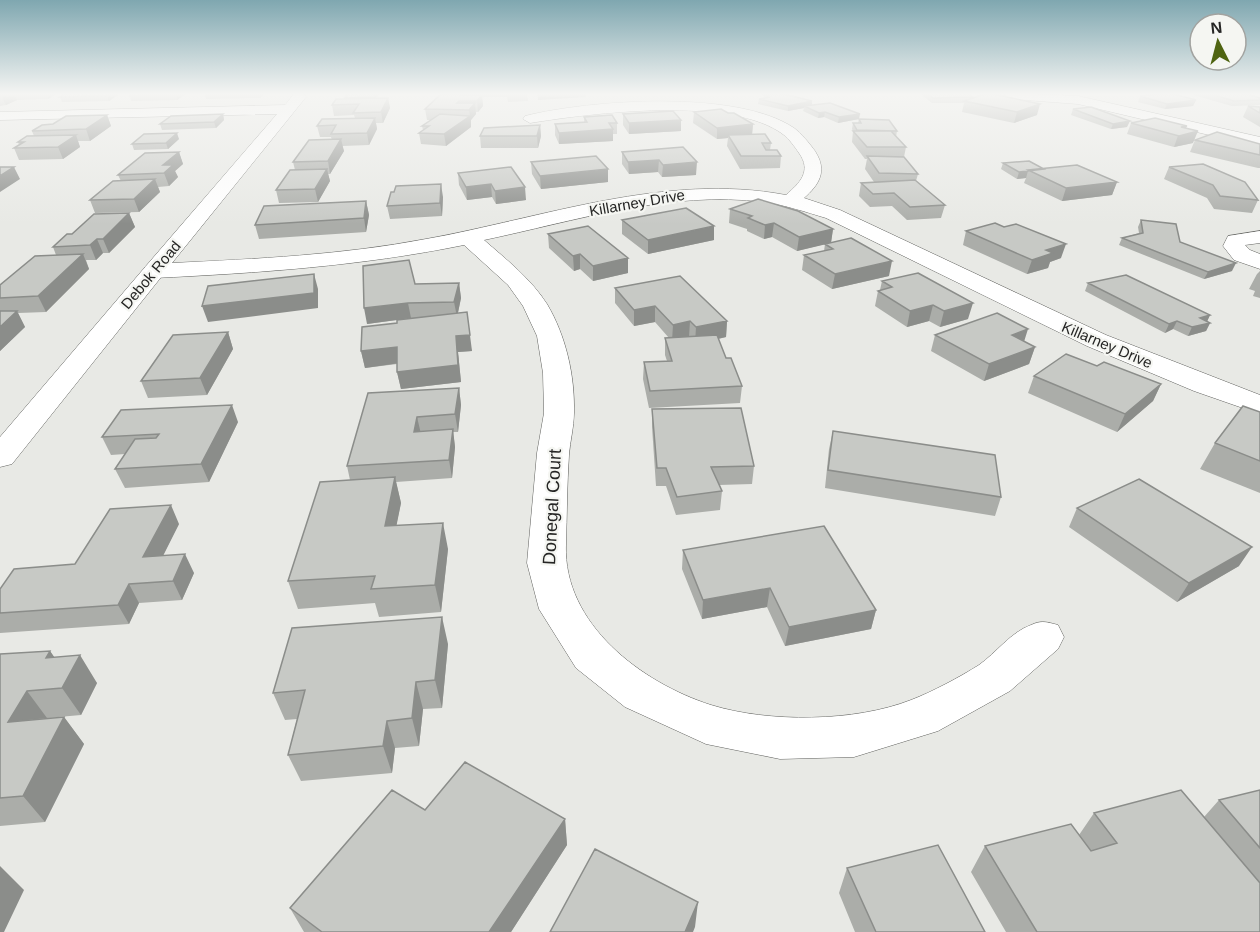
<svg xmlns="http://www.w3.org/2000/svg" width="1260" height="932" font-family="Arial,sans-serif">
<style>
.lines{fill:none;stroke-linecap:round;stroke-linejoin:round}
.minor-casing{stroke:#61625f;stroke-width:1}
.tertiary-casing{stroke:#61625f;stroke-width:1}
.minor{fill:#fff;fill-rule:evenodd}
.tertiary{fill:#fff;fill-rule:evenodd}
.wall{fill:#abada9}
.shaded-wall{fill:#8b8d8a}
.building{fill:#c7c9c5;stroke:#8b8d8a;stroke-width:1.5}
.labels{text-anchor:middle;stroke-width:4.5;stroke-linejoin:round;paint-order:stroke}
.far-street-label{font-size:15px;fill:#262625;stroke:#f5f6f2}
.street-label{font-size:18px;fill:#262625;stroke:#f5f6f2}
</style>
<rect width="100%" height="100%" fill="#e8e9e5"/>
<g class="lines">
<defs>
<path id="minor" d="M1005 93 1078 96 1260 137V147L1078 104 1011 99 1006 98Z
M294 94H304L306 97 172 263C257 259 342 255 426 239 543 218 666 172 786 195 800 183 812 171 799 153 795 147 789 139 784 135 733 95 591 113 530 123L523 119 525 116C590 100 736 89 794 128 801 133 810 144 815 151 828 171 819 185 804 198L840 210 1106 335 1260 395V414L1194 391 1087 346 826 218C806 212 785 205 764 202 670 190 575 221 484 240 507 260 531 279 547 304 566 336 575 376 574 413 574 427 570 441 569 455 567 485 567 515 566 545 563 624 642 683 711 705 769 723 855 722 911 700 932 692 960 677 979 665 996 653 1011 632 1031 625 1041 620 1047 622 1058 625L1064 637 1058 649 1010 691 938 731 854 757 780 759 706 744 625 707 576 668 539 609 527 563 537 453 544 413 543 373 537 336 523 306 508 285 464 245C361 266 258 273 154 278L146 276 143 271 146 266 277 114 0 120V112L285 105Z
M1260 231V243L1245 245 1250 250 1260 254V269L1234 260 1223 246 1228 236Z"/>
<path id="tertiary" d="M154 264 162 266 165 271 162 276 12 464 0 467V437L146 266Z"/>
</defs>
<use href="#minor" class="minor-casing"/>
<use href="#tertiary" class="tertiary-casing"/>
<use href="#minor" class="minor"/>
<use href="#tertiary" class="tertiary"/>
</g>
<path class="wall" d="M0 93H58L48 99 17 100 6 105 0 106Z
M66 93H117L118 95 109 101 62 102 60 97Z
M204 93H265L260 98 206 99Z
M348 93H379L377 98H388L390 108 383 123H376L377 129 369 145 342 146 344 151 330 174H328L330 181 318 202 279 203 276 190 295 170 293 162 332 140 331 137H320L317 126 355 118 354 115 334 116 332 105 345 99Z
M465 93H527L528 101 508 102 507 97H482L483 106 478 112H476V114L471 120V127L446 146 421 144 419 133 423 130 422 126 431 120H427L425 109 466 95Z
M919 93H967L973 97V98L1037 115 1014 123 962 112 964 103H932Z
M1159 93H1181L1180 96 1196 100 1193 106 1165 109 1138 102 1140 96 1160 94Z
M1194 93H1252L1251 95 1260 98V105L1232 106 1193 95Z
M185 94 177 100 131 101 130 96Z
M764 95 812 101V105L897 131 896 137 906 147 904 157 918 174 916 181 945 205 941 218 907 220 892 206 870 207 859 196 861 183 874 182 865 169 867 159H865L852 142 853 131 852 129 853 123H858L859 119 838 123 824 117 818 118 803 111 804 108 788 111 758 104 759 99 764 98Z
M1248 106 1260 107V127L1243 117Z
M1073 109 1127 127 1111 129 1071 115Z
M694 112 728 113 753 124 752 134 771 143 770 150 781 156 780 168 740 169 727 146 728 138 717 139 693 123Z
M223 114 224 120 216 128 162 130 160 124Z
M623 114 681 120V131L629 134 623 125Z
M107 115 111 126 90 141H78L80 147 63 159 19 160 14 148 19 145 18 142 34 136 32 131 53 124Z
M584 117 617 123V134H613V141L559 144 555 135V124L584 122Z
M1131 123 1186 128 1193 143 1174 147 1127 134Z
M540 125 541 136 538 148H481L480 136Z
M179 139 168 149 134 150 132 144Z
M1195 140 1260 144V168H1258L1190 152Z
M683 147 696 175 662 177 658 172 629 174 622 164V152Z
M179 152 183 164 175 171 178 177 169 186 158 187 160 192 139 212 95 213 90 200 121 181 118 175Z
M531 162 608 182 541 189 532 174Z
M1003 163 1044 169 1117 182 1112 195 1062 201 1024 183 1026 178 1017 179 1001 169Z
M511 167 526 200 496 204 492 197 467 200 459 185 458 173Z
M1169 167 1258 200 1252 213 1214 209 1207 198 1164 179Z
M443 197 442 216 390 219 387 206Z
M366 201 369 215 366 232 259 239 255 225Z
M730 209 833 229 831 242 889 276 832 289 802 270 804 255 824 251 825 244 797 251 772 237 764 239 747 231V229L729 223Z
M129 213 135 227 109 253H103L96 260H86L89 269 46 312 18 313 25 327 0 351V285L56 255 53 247 72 234Z
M622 220 714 240 648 254 622 234Z
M1141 220 1180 242 1232 271 1204 279 1119 245 1122 238 1139 233 1138 227Z
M966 231 1061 258 1050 262 1048 268 1027 274 963 245Z
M548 234 628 273 593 281 580 269 574 271 549 248Z
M1260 271V298L1253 296 1255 291 1249 289 1257 274Z
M882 281 968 319 940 327 929 321 907 327 875 306 878 291 880 290Z
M459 283 461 298 458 313 472 351 458 352 461 382 401 389 397 372V364L365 368 361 351 397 323V320L367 324 415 284Z
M1088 283 1210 315 1207 321 1210 323 1206 331 1188 336 1173 329 1165 333 1085 291Z
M615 288 727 321 726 337 718 339 726 358 742 386 740 403 649 408 643 379 644 362 667 361 665 355V338H669L655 322 634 326 615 303Z
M228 332 233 349 207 395 148 398 141 381Z
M935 335 1024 341 1035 347 1029 364 984 381 931 351Z
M1097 366 1161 384 1153 401 1117 432 1028 393 1034 376Z
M459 388 461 405 458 432H453L455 447 452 478 396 482 401 503 396 526 448 549 441 612 379 617 375 603 298 609 288 581 350 480 347 466Z
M652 409 754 466 752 484 719 485 722 491 720 510 676 515 666 486H656L652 427Z
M1260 412V493L1200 469 1215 443Z
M238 422 209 482 125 488 115 469 125 454 111 455 102 437Z
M833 431 1001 497 995 516 825 488 829 449Z
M1077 508 1239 566 1177 602 1069 527Z
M179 524 163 555 194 573 182 600 139 603 129 624 0 633V589L75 564Z
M683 550 876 610 871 629 785 646 767 607 702 619 682 569Z
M448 644 442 708 423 709 419 746 395 748 392 773 301 781 288 755 297 719 285 720 273 693Z
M50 651 54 657 97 683 81 715 47 718 64 717 84 744 45 822 0 826V654Z
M1260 790V932H1006L971 872 985 846 1079 835 1094 813 1204 817 1219 800Z
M425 810 565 819 567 845 511 932H304L290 908Z
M847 868 985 932H855L839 893Z"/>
<path class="shaded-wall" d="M5 93H14L17 100 6 105 1 95Z
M46 93H58L48 99Z
M111 93H117L118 95 109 101 107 96Z
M177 93H185V94L177 100 176 94Z
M259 93H265L260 98Z
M375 93H379L374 102 373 97Z
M566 93H585L586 97 538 100V95Z
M482 95 483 106 478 112 477 101Z
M388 98 390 108 383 123 381 112Z
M1196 100 1193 106 1165 109 1167 104Z
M812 101V106H804V108L788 111V106Z
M475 103 476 114 471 120V127L446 146 444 134 470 116 469 110Z
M1040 104 1037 115 1014 123 1017 112Z
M825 112 824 117 818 118 819 113Z
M223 114 224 120 216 128 214 122Z
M860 114 859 119 838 123 839 117Z
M107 115 111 126 90 141 86 129Z
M375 118 377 129 369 145 367 133Z
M681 120V131L629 134V123Z
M1130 121 1127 127 1111 129 1113 124Z
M753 124 752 135H728V138L717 139V128Z
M540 125 541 136 538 148 537 136Z
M1187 126 1183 135 1198 131 1193 143 1174 147 1181 127Z
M613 129V141L559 144V133Z
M177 133 179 139 168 149 166 143Z
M76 135 80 147 63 159 58 147Z
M341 139 344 151 330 174 328 161Z
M179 152 183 164 175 171 178 177 169 186 164 173 163 165Z
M659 160 658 172 629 174 628 162Z
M697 162 696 175 662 177 663 165Z
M14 167 20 179 0 192V176Z
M327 169 330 181 318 202 315 189Z
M608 169V182L541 189 540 176Z
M1028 171 1026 178 1017 179 1019 172Z
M155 179 160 192 139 212 134 199Z
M1117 182 1112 195 1062 201 1066 188Z
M441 184 443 197 442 216 440 203Z
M491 184 492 197 467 200 466 187Z
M525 187 526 200 496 204 495 191Z
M366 201 369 215 366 232 364 218Z
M129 213 135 227 109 253 103 239Z
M774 223 772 237 764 239 765 225Z
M714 226V240L648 254V240Z
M833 229 831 243 797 251 799 237Z
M97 239 103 253 96 260 90 245Z
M1066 244 1061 258 1050 262 1048 268 1027 274 1032 260 1046 250Z
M83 254 89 269 46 312 38 296Z
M580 254V269L574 271 573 256Z
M628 258V273L593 281V266Z
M892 261 889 276 832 289 835 274Z
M1236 263 1232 271 1204 279 1208 272Z
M314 274 318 289V308L208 322 202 306Z
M459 283 461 298 457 317 454 302Z
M408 303 411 318 367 324 364 308Z
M973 303 968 319 940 327 944 311Z
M933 305 929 321 907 327 910 311Z
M655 306V322L634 326V310Z
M17 311 25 327 0 351V327Z
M467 312 472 351 458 352 461 382 401 389 397 372 456 336Z
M1210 315 1206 324 1200 318Z
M690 321 689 337 672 341 673 325Z
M727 321 726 337 695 344 696 327Z
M1177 321 1173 329 1165 333 1169 324Z
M1210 323 1206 331 1188 336 1192 327Z
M1028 329 1023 345 1012 335Z
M228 332 233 349 207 395 200 378Z
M397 347 400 363 365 368 361 351Z
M1035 347 1029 364 984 381 989 364Z
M1161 384 1153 401 1117 432 1125 414Z
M459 388 461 405 458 432 455 414Z
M232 405 238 422 209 482 201 464Z
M417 417 421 434 414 432Z
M453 429 455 447 452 478 449 460Z
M395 477 401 503 391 553 385 526Z
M171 505 179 524 153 576 143 557Z
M443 523 448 549 441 612 435 585Z
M1252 547 1239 566 1177 602 1189 583Z
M185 554 194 573 182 600 173 581Z
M129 584 139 603 129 624 118 605Z
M770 588 767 607 702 619 703 600Z
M876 610 871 629 785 646 789 627Z
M442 617 448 644 442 708 435 680Z
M50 651 68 677 80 655 97 683 81 715 62 688 46 658Z
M416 682 423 709 419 746 412 718Z
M27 691 47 718 8 722Z
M64 717 84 744 45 822 23 796Z
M387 721 395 748 392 773 383 746Z
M565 819 567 845 511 932H489Z
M0 866 24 890 4 932H0Z
M698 902 695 927 693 932H685Z"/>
<path class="building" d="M66 93H111L107 96 60 97Z
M133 93H177L176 94 130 96Z
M348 93H375L373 97 345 98Z
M537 93H566L538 95Z
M774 93H780L812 101 788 106 759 99 770 97 764 95Z
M927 93H967L973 97 933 98Z
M988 93 1040 104 1017 112 964 101Z
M1165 93H1170L1196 100 1167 104 1140 96Z
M1208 93H1244L1260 98V100L1234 101Z
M441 94 482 95 477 101H459L457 103H475L469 110 425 109Z
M388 98 381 112 353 113 359 104 332 105 336 99Z
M830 103 860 114 839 117 825 112 819 113 804 106Z
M1248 106 1260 107V113Z
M1091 107 1130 121 1113 124 1073 109Z
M721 109 728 113H734L753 124 717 128 694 112Z
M673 111 681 120 629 123 623 114Z
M223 114 214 122 160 124 171 116Z
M440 114 470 116 444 134 419 133 429 126H422Z
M107 115 86 129 32 131 42 125 53 124 66 116Z
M612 115 617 123H609L613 129 559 133 555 124 587 122 584 117Z
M375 118 367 133 331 134 336 125 317 126 322 119Z
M1155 118 1187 126 1181 127 1198 131 1179 136 1131 123Z
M859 119 889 120 897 131 857 130 853 123H861Z
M540 125 537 136H480L484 128Z
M853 131H891L906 147H867Z
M1217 132 1260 144V155L1195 140Z
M177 133 166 143 132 144 144 134Z
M765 134 771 143H762L766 150H777L781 156H741L728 135Z
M76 135 58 147 14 148 24 142H18L27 136Z
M341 139 328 161 293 162 309 140Z
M683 147 697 162 663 165 659 160 628 162 622 152Z
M179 152 163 165H173L164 173 118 175 145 153Z
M596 156 608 169 540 176 531 162Z
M867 156 904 157 918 174 879 173Z
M1029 161 1044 169 1019 172 1003 163Z
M1203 164 1245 182 1258 200 1220 196 1213 185 1169 167Z
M1077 165 1117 182 1066 188 1028 170Z
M0 167H14L0 176Z
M511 167 525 187 495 191 491 184 466 187 458 173Z
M327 169 315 189 276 190 290 170Z
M155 179 134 199 90 200 113 181Z
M915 180 945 205 910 207 894 193 873 194 861 183Z
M441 184 440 203 387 206 391 192H394L396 186Z
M758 199 798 211 833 229 799 237 774 223 765 225 748 218 752 216 730 209Z
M366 201 364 218 255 225 264 206Z
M686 208 714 226 648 240 622 220Z
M129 213 103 239H97L90 245 53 247 67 234H72L94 214Z
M1141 220 1176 224 1180 242 1236 263 1208 272 1122 238 1143 233Z
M995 223 1004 227 1016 224 1066 244 1046 250 1053 253 1032 260 966 231Z
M588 226 628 258 593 266 580 254 573 256 548 234Z
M851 238 892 261 835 274 804 255 833 249 825 244Z
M83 254 38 296 0 298V285L35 256Z
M409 260 415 284 459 283 454 302 408 303 364 308 363 266Z
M918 273 973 303 944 311 933 305 910 311 878 291 892 287 882 281Z
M314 274V293L202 306 208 286Z
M1126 275 1210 315 1200 318 1210 323 1192 327 1177 321 1169 324 1088 283Z
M680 276 727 321 696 327 690 321 673 325 655 306 634 310 615 288Z
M0 311H17L0 327Z
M467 312 470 335 456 336 458 365 397 372V347L361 351 362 327 397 323V320Z
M997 313 1028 329 1012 335 1035 347 989 364 935 335Z
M228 332 200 378 141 381 173 335Z
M717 335 726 358H731L742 386 650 391 644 362 672 361 665 338Z
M1066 354 1097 366 1104 362 1161 384 1125 414 1034 376Z
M459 388 455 414 417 417 414 432 453 429 449 460 347 466 368 393Z
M232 405 201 464 115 469 135 439 156 438 159 434 102 437 121 410Z
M1243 406 1260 412V461L1215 443Z
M741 408 754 466 711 467 722 491 677 497 666 468H657L652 409Z
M833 431 995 455 1001 497 828 470Z
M395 477 385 526 443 523 435 585 371 589 375 576 288 581 320 482Z
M1139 479 1252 547 1189 583 1077 508Z
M171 505 143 557 185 554 173 581 129 584 118 605 0 613V589L14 569 75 564 110 509Z
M824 526 876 610 789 627 770 588 703 600 683 550Z
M442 617 435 680 416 682 412 718 387 721 383 746 288 755 305 690 273 693 292 628Z
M50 651 46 658 80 655 62 688 27 691 8 722 64 717 23 796 0 798V654Z
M465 762 565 819 489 932H322L290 908 392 790 425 810Z
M1181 790 1260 883V932H1037L985 846 1071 824 1091 851 1117 843 1094 813Z
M1260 790V848L1219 800Z
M938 845 985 932H876L847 868Z
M595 849 698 902 685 932H550Z"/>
<linearGradient id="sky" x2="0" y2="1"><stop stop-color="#7fa7b0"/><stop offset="0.42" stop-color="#f5f5f3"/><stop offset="1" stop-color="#f5f5f3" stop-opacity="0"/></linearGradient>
<rect width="1260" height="224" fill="url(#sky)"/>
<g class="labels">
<g class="far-street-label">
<text transform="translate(637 203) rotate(-10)" y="5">Killarney Drive</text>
<text transform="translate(151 275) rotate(-50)" y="5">Debok Road</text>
<text transform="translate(1107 345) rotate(23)" y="5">Killarney Drive</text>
</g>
<g class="street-label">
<text transform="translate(552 507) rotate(-87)" y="6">Donegal Court</text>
</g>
</g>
<g transform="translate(1218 42) rotate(354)"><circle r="28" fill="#f5f6f2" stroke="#a2a3a0" stroke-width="1.5"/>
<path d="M0-4.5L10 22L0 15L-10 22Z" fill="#4f6411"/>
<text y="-9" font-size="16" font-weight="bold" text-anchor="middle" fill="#262625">N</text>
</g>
</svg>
